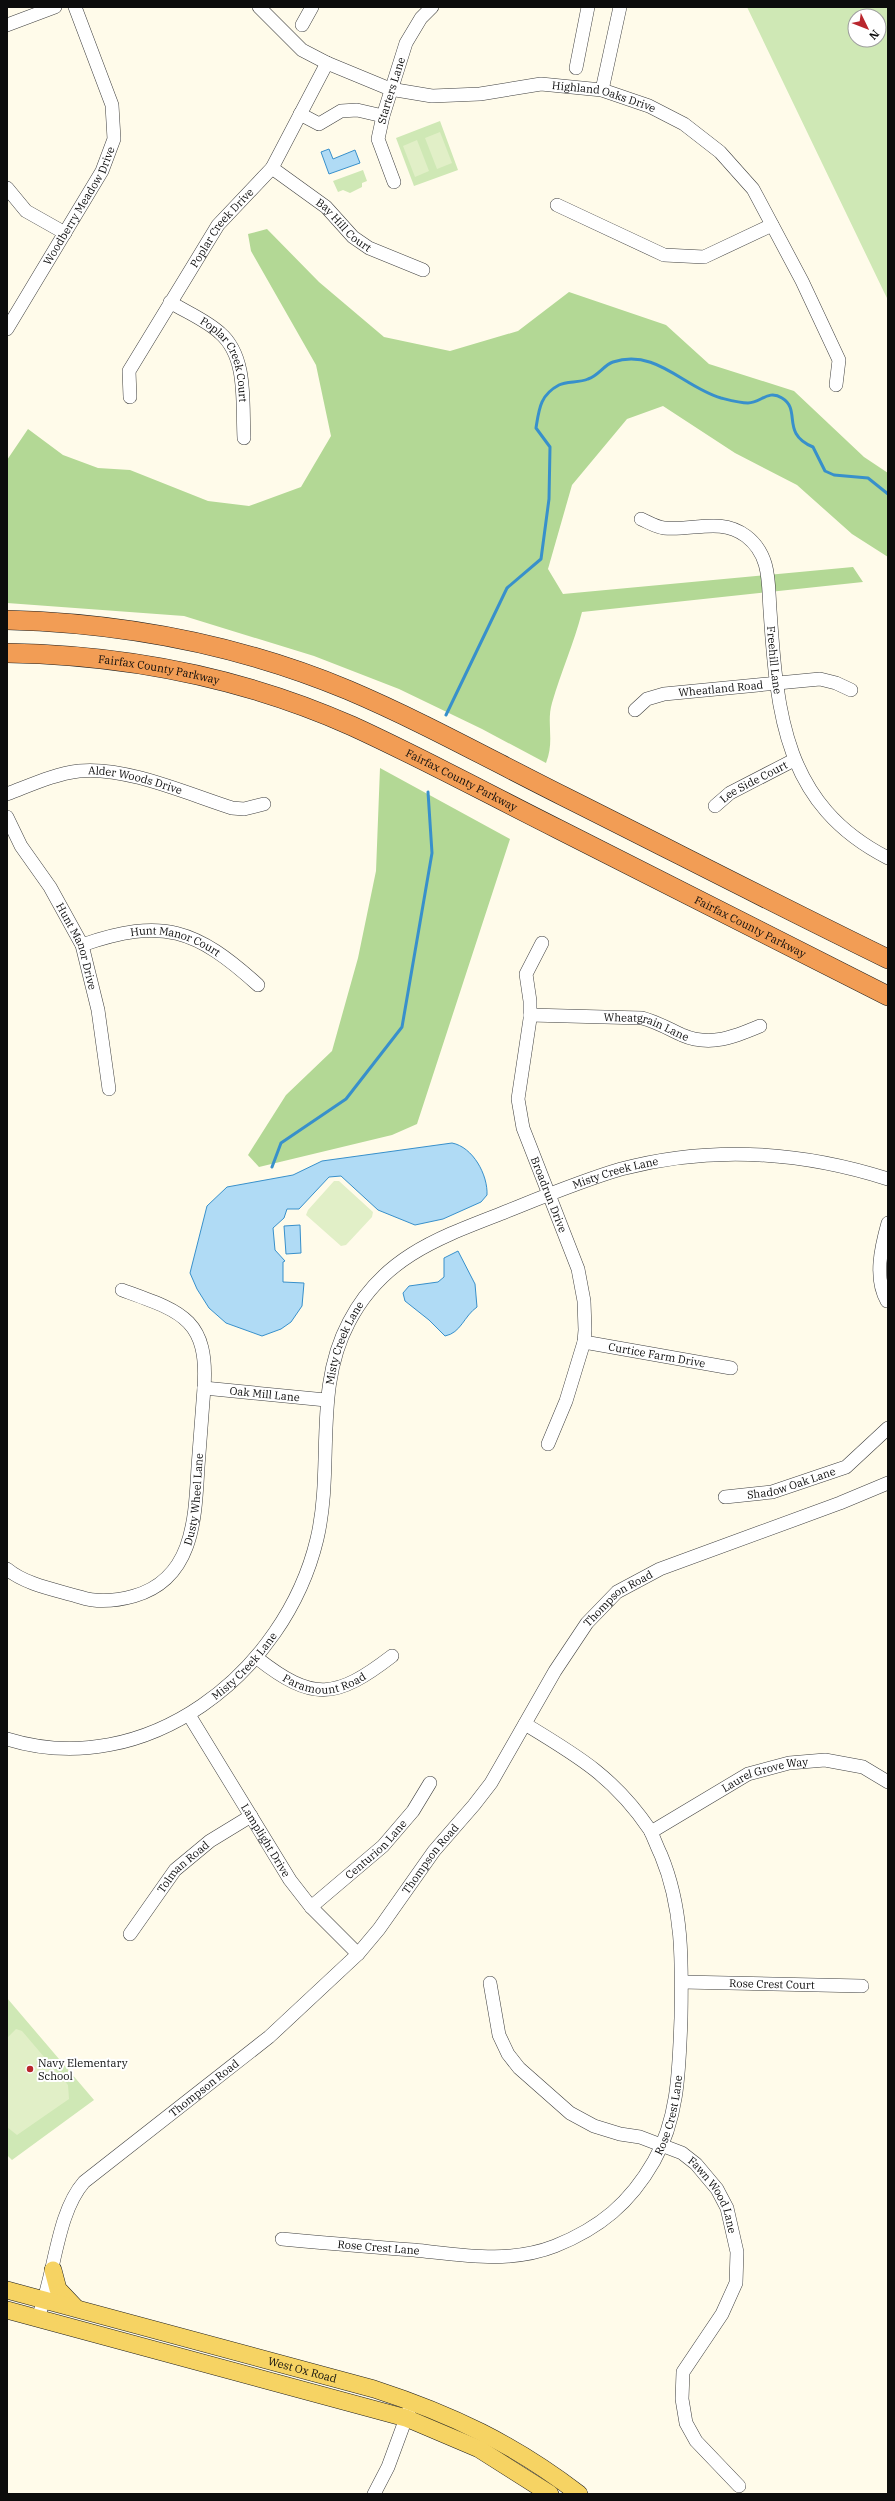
<svg xmlns="http://www.w3.org/2000/svg" width="895" height="2501" font-family="'IBM Plex Serif',serif">
<style>
.green{fill:#cfe8b5;fill-rule:evenodd}
.forest{fill:#b3d895}
.pitch{fill:#e1efc7}
.water{fill:#b0dbf5;stroke:#3890cb}
.lines{fill:none;stroke-linecap:round;stroke-linejoin:round}
.stream{stroke:#3890cb;stroke-width:3}
.minor-casing{stroke:#3f3f3f;stroke-width:14}
.major-casing{stroke:#1d1d1d;stroke-width:18}
.highway-casing{stroke:#1d1d1d;stroke-width:20}
.minor{stroke:#fff;stroke-width:13}
.major{stroke:#f6d363;stroke-width:17}
.highway{stroke:#f29d55;stroke-width:19}
.poi-dot{fill:#b9262d;stroke:#fff;stroke-width:1.5}
.labels{text-anchor:middle;stroke-width:4;stroke-linejoin:round;paint-order:stroke}
.street-label{font-size:11px;fill:#0c0c0c;stroke:#fff}
.poi-label{font-size:11px;fill:#0c0c0c;stroke:#fff;text-anchor:start}
</style>
<rect width="100%" height="100%" fill="#fffbea"/>
<path class="green" d="M747 7H888V300L884 292ZM855 16H879V40H855Z
M440 121 458 170 414 186 396 138Z
M363 170 367 181 362 183V187L350 193 343 190 338 192 333 181Z
M7 1998 94 2100 12 2160 7 2155Z"/>
<path class="forest" d="M267 229 319 282 384 337 450 351 518 331 569 292 666 325 709 364 794 391 864 457 888 473V557L852 534 797 485 735 453 663 406 627 419 572 485 548 569 563 594 853 567 863 582 582 612C574 643 561 672 552 703 546 723 555 741 546 763L482 729 399 689 314 656 184 616 7 603V460L28 429 63 455 98 468 130 470 208 501 249 506 301 487 331 436 316 365 251 251 248 234Z
M380 768 510 839 417 1124 392 1135 259 1167 248 1155 286 1095 332 1051 358 958 376 871Z"/>
<path class="pitch" d="M440 132 452 163 437 169 425 138Z
M417 140 429 171 415 177 403 146Z
M334 1181H339L373 1212 372 1217 346 1245 341 1246 306 1215 308 1210Z
M16 2029 22 2031 68 2085 69 2099 17 2135 7 2127V2038Z"/>
<path class="water" d="M329 149 333 159 355 150 360 163 329 174 321 152Z
M452 1143C473 1147 488 1175 487 1195L481 1202 443 1219 415 1225 378 1210 341 1176 329 1177 299 1209H287L284 1218 273 1228 275 1250 285 1261 283 1262V1282L304 1283 302 1306 291 1322 281 1329 262 1336 226 1323 209 1308 197 1289 190 1273 207 1206 227 1187 293 1175 322 1161Z
M300 1225 301 1253 286 1254 284 1226Z
M458 1251 475 1284 477 1307C464 1316 461 1333 445 1336L429 1320 405 1301 403 1293 409 1286 438 1282 444 1277V1258Z"/>
<g class="lines">
<path class="stream" d="M446 715 507 588 541 559 549 499 550 447 536 428C539 409 540 395 559 385 567 381 579 383 588 379 598 376 604 365 613 362 656 348 683 387 721 398 729 400 740 403 748 403 761 403 768 389 782 398 802 410 780 433 813 447L825 471 834 475 868 478 888 494
M272 1167 281 1143 346 1099 402 1027 432 853 428 792"/>
<defs>
<g id="minor">
<path id="s1" d="M259 7 302 50 327 63 390 89 432 96 480 94 541 84 602 90 649 106 684 124 720 152 753 189 802 281 839 360 836 385"/>
<path d="M7 25 55 7"/>
<path d="M302 25 312 7"/>
<path d="M576 68 588 7"/>
<path d="M602 90 620 7"/>
<path d="M300 114 319 124 341 111 357 110 383 116"/>
<path id="s2" d="M272 168 326 207 353 237 369 248 423 270"/>
<path id="s3" d="M394 182 378 139 383 116 406 43 421 18 432 7"/>
<path d="M7 188 26 211 65 233"/>
<path d="M557 205 664 255 704 257 772 225"/>
<path id="s4" d="M170 302C186 312 206 320 220 333 248 357 242 404 244 438"/>
<path id="s5" d="M7 329 102 171 114 139 112 105 75 7"/>
<path id="s6" d="M130 397 129 371 218 225 272 168 327 63"/>
<path id="s7" d="M641 519C648 522 656 527 664 528 692 531 721 517 746 536 771 555 768 583 770 610 777 714 784 805 888 858"/>
<path id="s8" d="M635 710 647 699 664 694 820 679 836 683 851 690"/>
<path id="s9" d="M7 794C31 785 54 774 79 771 125 766 188 794 232 808L244 809 264 804"/>
<path id="s10" d="M715 806 730 793 794 760"/>
<path id="s11" d="M7 817 21 846 50 887 82 945 98 1010 109 1089"/>
<path id="s12" d="M542 943 526 974 530 1001V1019L518 1099 523 1128 578 1269 584 1301 585 1330 584 1342 566 1401 548 1444"/>
<path id="s13" d="M82 945C163 917 196 929 258 985"/>
<path id="s14" d="M530 1015 642 1018C657 1022 669 1029 682 1035 710 1047 734 1037 760 1026"/>
<path d="M887 1301C874 1278 881 1248 888 1223"/>
<path id="s15" d="M584 1342 731 1368"/>
<path id="s16" d="M204 1388 326 1400"/>
<path id="s17" d="M725 1497 772 1492 846 1467 888 1428"/>
<path id="s18" d="M7 1569C26 1585 57 1590 80 1597 98 1603 116 1601 134 1596 194 1579 195 1518 198 1467 200 1441 202 1415 204 1388 209 1318 180 1311 122 1290"/>
<path id="s19" d="M257 1658C313 1702 336 1699 392 1656"/>
<path id="s20" d="M189 1715 290 1880 311 1907 358 1954"/>
<path id="s21" d="M7 1739C146 1782 285 1673 317 1539 334 1467 313 1389 349 1322 382 1258 438 1238 500 1214 540 1198 580 1181 621 1169 712 1145 800 1151 888 1179"/>
<path id="s22" d="M651 1832 748 1774 789 1763 825 1760 863 1767 888 1782"/>
<path id="s23" d="M311 1907 383 1846 413 1811 430 1783"/>
<path id="s24" d="M130 1934 175 1870 210 1841 251 1816"/>
<path id="s25" d="M682 1982 862 1986"/>
<path id="s26" d="M490 1983 499 2035 508 2054 519 2068 570 2113 594 2126 620 2134 640 2137 682 2153 696 2164 717 2189 727 2208 737 2252 736 2283 722 2314 683 2372 682 2399 686 2423 696 2441 739 2486"/>
<path id="s27" d="M282 2239C326 2243 370 2247 414 2250 462 2255 509 2264 555 2246 600 2228 630 2203 654 2161 679 2117 679 2067 681 2018 682 1962 683 1908 661 1855 657 1847 654 1838 650 1830 614 1777 578 1756 525 1724"/>
<path id="s28" d="M38 2317C55 2276 56 2214 84 2182L269 2037 358 1954 379 1929 434 1851 474 1805 491 1783 555 1671 587 1623 617 1592 660 1569 840 1503 888 1483"/>
<path d="M374 2494 388 2467 409 2410"/>
</g>
<g id="major">
<path d="M53 2270 58 2289 76 2308"/>
<path id="s29" d="M7 2290 374 2389C451 2414 514 2444 579 2494"/>
<path d="M7 2310 406 2418 479 2449 550 2494"/>
</g>
<g id="highway">
<path d="M7 620C124 623 240 645 348 690 421 721 491 760 563 796 671 850 779 906 888 959"/>
<path id="s30" d="M7 653C125 655 244 678 352 726 422 758 490 795 558 829 668 885 778 941 888 996"/>
</g>
</defs>
<use href="#minor" class="minor-casing"/>
<use href="#major" class="major-casing"/>
<use href="#highway" class="highway-casing"/>
<use href="#minor" class="minor"/>
<use href="#major" class="major"/>
<use href="#highway" class="highway"/>
</g>
<circle class="poi-dot" cx="30" cy="2069" r="4"/>
<g class="labels">
<g class="street-label">
<text dy="4" stroke="none"><textPath href="#s3" startOffset="96">Starters Lane</textPath></text>
<text dy="4" stroke="none"><textPath href="#s1" startOffset="374">Highland Oaks Drive</textPath></text>
<text dy="4" stroke="none"><textPath href="#s5" startOffset="143">Woodberry Meadow Drive</textPath></text>
<text dy="4" stroke="none"><textPath href="#s2" startOffset="92">Bay Hill Court</textPath></text>
<text dy="4" stroke="none"><textPath href="#s6" startOffset="197">Poplar Creek Drive</textPath></text>
<text dy="4" stroke="none"><textPath href="#s4" startOffset="85">Poplar Creek Court</textPath></text>
<text dy="4" stroke="none"><textPath href="#s7" startOffset="240">Freehill Lane</textPath></text>
<text dy="4" stroke="none"><textPath href="#s30" startOffset="153">Fairfax County Parkway</textPath></text>
<text dy="4" stroke="none"><textPath href="#s8" startOffset="91">Wheatland Road</textPath></text>
<text dy="4" stroke="none"><textPath href="#s30" startOffset="477">Fairfax County Parkway</textPath></text>
<text dy="4" stroke="none"><textPath href="#s9" startOffset="133">Alder Woods Drive</textPath></text>
<text dy="4" stroke="none"><textPath href="#s10" startOffset="46">Lee Side Court</textPath></text>
<text dy="4" stroke="none"><textPath href="#s30" startOffset="801">Fairfax County Parkway</textPath></text>
<text dy="4" stroke="none"><textPath href="#s13" startOffset="97">Hunt Manor Court</textPath></text>
<text dy="4" stroke="none"><textPath href="#s11" startOffset="148">Hunt Manor Drive</textPath></text>
<text dy="4" stroke="none"><textPath href="#s14" startOffset="118">Wheatgrain Lane</textPath></text>
<text dy="4" stroke="none"><textPath href="#s21" startOffset="946">Misty Creek Lane</textPath></text>
<text dy="4" stroke="none"><textPath href="#s12" startOffset="262">Broadrun Drive</textPath></text>
<text dy="4" stroke="none"><textPath href="#s21" startOffset="611">Misty Creek Lane</textPath></text>
<text dy="4" stroke="none"><textPath href="#s15" startOffset="74">Curtice Farm Drive</textPath></text>
<text dy="4" stroke="none"><textPath href="#s16" startOffset="61">Oak Mill Lane</textPath></text>
<text dy="4" stroke="none"><textPath href="#s17" startOffset="68">Shadow Oak Lane</textPath></text>
<text dy="4" stroke="none"><textPath href="#s18" startOffset="257">Dusty Wheel Lane</textPath></text>
<text dy="4" stroke="none"><textPath href="#s28" startOffset="944">Thompson Road</textPath></text>
<text dy="4" stroke="none"><textPath href="#s21" startOffset="263">Misty Creek Lane</textPath></text>
<text dy="4" stroke="none"><textPath href="#s19" startOffset="76">Paramount Road</textPath></text>
<text dy="4" stroke="none"><textPath href="#s22" startOffset="129">Laurel Grove Way</textPath></text>
<text dy="4" stroke="none"><textPath href="#s20" startOffset="147">Lamplight Drive</textPath></text>
<text dy="4" stroke="none"><textPath href="#s23" startOffset="87">Centurion Lane</textPath></text>
<text dy="4" stroke="none"><textPath href="#s28" startOffset="620">Thompson Road</textPath></text>
<text dy="4" stroke="none"><textPath href="#s24" startOffset="86">Tolman Road</textPath></text>
<text dy="4" stroke="none"><textPath href="#s25" startOffset="90">Rose Crest Court</textPath></text>
<text dy="4" stroke="none"><textPath href="#s28" startOffset="296">Thompson Road</textPath></text>
<text dy="4" stroke="none"><textPath href="#s27" startOffset="457">Rose Crest Lane</textPath></text>
<text dy="4" stroke="none"><textPath href="#s26" startOffset="333">Fawn Wood Lane</textPath></text>
<text dy="4" stroke="none"><textPath href="#s27" startOffset="97">Rose Crest Lane</textPath></text>
<text dy="4" stroke="none"><textPath href="#s29" startOffset="306">West Ox Road</textPath></text>
</g>
<g class="poi-label">
<text x="38" y="2067">Navy Elementary<tspan x="38" dy="13">School</tspan></text>
</g>
</g>
<rect width="895" height="2501" fill="none" stroke="#0c0c0c" stroke-width="16"/>
<g transform="translate(867 28) rotate(133)"><circle r="19" fill="#ffffff" stroke="#9e9e9e"/>
<path d="M0-3L7 15L0 10L-7 15Z" fill="#b9262d"/>
<text y="-6" font-size="11" font-weight="bold" text-anchor="middle" fill="#0c0c0c">N</text>
</g>
</svg>
